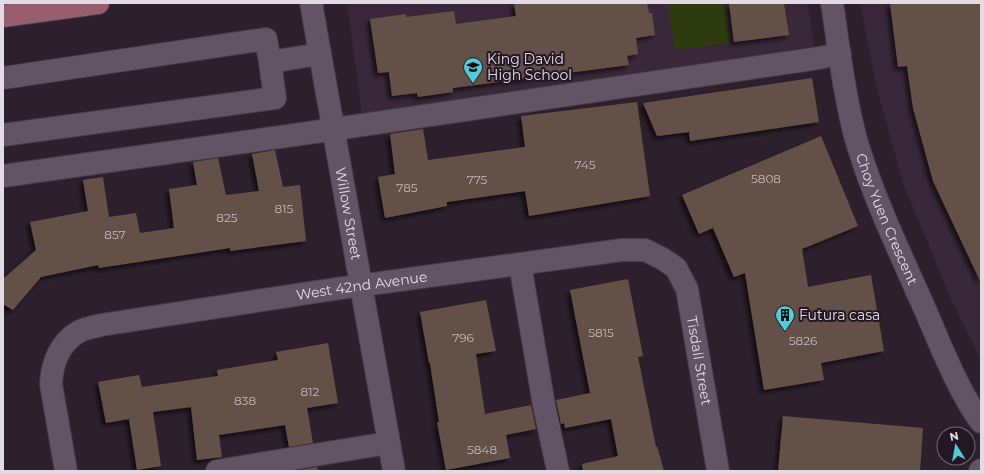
<svg xmlns="http://www.w3.org/2000/svg" width="984" height="474" font-family="Montserrat,sans-serif">
<style>
.built{fill:#382839}
.green{fill:#2d3b0e}
.building{fill:#635146;filter:url(#shadow)}
.lines{fill:none;stroke-linecap:round;stroke-linejoin:round}
.minor-casing{stroke:#463b47;stroke-width:24}
.major-casing{stroke:#463b47;stroke-width:24}
.minor{stroke:#625464;stroke-width:22}
.major{stroke:#975f6d;stroke-width:22}
.labels{text-anchor:middle;stroke-width:4;stroke-linejoin:round;paint-order:stroke}
.number-label{font-size:12px;fill:#c3b8bc}
.poi-label{font-size:14px;fill:#e3dbe4;stroke:#221723;text-anchor:start}
.street-label{font-size:14px;fill:#e3dbe4;stroke:#221723}
</style>
<defs>
<filter id="shadow"><feDropShadow dx="-3.5" dy="3.5" stdDeviation="2" flood-color="#0009"/></filter>
</defs>
<rect width="100%" height="100%" fill="#2c202d"/>
<path class="built" d="M347 3H808L815 53 362 115Z
M860 3H981V360L950 297 903 183 877 89Z"/>
<path class="green" d="M668 3H725L730 43 675 50Z"/>
<path class="building" d="M514 3H647L649 13H652L655 35 636 38 638 54 627 56 629 65 453 88V92L418 97 417 93 392 96 389 72 378 73 370 19 406 14V17L454 11 456 24 516 16Z
M729 3H784L789 35 734 42Z
M890 3H981V283L933 181 913 108 907 66 898 67Z
M812 78 819 122 690 141 689 132 657 136 643 103Z
M637 102 650 196 529 216 525 191 447 202V206L385 218 378 177 395 174 390 134 423 129 428 160 525 147 521 116Z
M821 136 858 226 802 249 808 287 871 275 884 351 821 363 824 380 764 390 745 273 734 277 713 228 699 234 682 195Z
M275 150 283 187 300 185 306 241 230 251V248L99 268 98 265 41 277 13 310 3 304V279L36 250 30 222 88 211 83 180 103 177 109 217 136 213 140 233 174 228 169 189 197 185 193 162 218 158 226 195 259 191 252 154Z
M628 279 643 356 638 357 656 447 657 446 664 471H583L582 464 618 456 611 419 565 428 564 423 561 424 556 400 590 393 570 290Z
M486 300 496 351 476 354 485 414 531 405 536 429 506 435 510 458 446 470 437 422H439L430 363H429L420 312Z
M328 343 338 403 307 408 313 443 289 447 285 425 219 435 222 457 197 460 191 407 153 412 161 466 137 470 129 419 106 423 98 382 139 375 142 387 218 376 217 370 278 360 276 352Z
M783 416 923 428 920 471H778Z
M317 467 318 471H294Z"/>
<g class="lines">
<defs>
<g id="minor">
<path id="s1" d="M311 3 394 471"/>
<path id="s2" d="M832 3C839 49 845 102 858 146 876 204 903 259 927 314 942 349 959 392 981 422"/>
<path d="M3 78 266 39 270 62 320 54"/>
<path d="M3 135 275 98 270 62"/>
<path d="M3 176 308 133 813 59 840 54"/>
<path d="M520 264 544 405 558 471"/>
<path id="s3" d="M66 471 51 384C52 363 60 342 80 331 86 328 95 327 101 325L335 289 622 250H645L663 259 676 268 687 289 718 471"/>
<path d="M217 471 388 443"/>
<path d="M980 471 981 470"/>
</g>
<path id="major" d="M3 16 98 3"/>
</defs>
<use href="#minor" class="minor-casing"/>
<use href="#major" class="major-casing"/>
<use href="#minor" class="minor"/>
<use href="#major" class="major"/>
</g>
<defs>
<symbol id="school-pin" viewBox="-11 -11 22 30"><path d="M0 17L-7.5 6A9.5 9.5 0 1 1 7.5 6Z" fill="#52cbd9" stroke="#221723"/><path d="M0-5L7-2L0 1L-7-2ZM-4 1L0 2.5L4 1V4Q0 6-4 4Z" fill="#111"/></symbol>
<symbol id="building-pin" viewBox="-11 -11 22 30"><path d="M0 17L-7.5 6A9.5 9.5 0 1 1 7.5 6Z" fill="#52cbd9" stroke="#221723"/><path d="M-4-6H4V6H1V3H-1V6H-4ZM-2.5-4.3h1.7v1.8h-1.7ZM.8-4.3h1.7v1.8H.8ZM-2.5-1h1.7V.8h-1.7ZM.8-1h1.7V.8H.8Z" fill="#111"/></symbol>
</defs>
<g fill-rule="evenodd">
<use href="#school-pin" x="462" y="56" width="22" height="30"/>
<use href="#building-pin" x="774" y="304" width="22" height="30"/>
</g>
<g class="labels">
<g class="number-label">
<text x="585" y="169">745</text>
<text x="766" y="183">5808</text>
<text x="477" y="184">775</text>
<text x="407" y="192">785</text>
<text x="284" y="213">815</text>
<text x="227" y="222">825</text>
<text x="115" y="239">857</text>
<text x="601" y="337">5815</text>
<text x="463" y="342">796</text>
<text x="803" y="345">5826</text>
<text x="310" y="396">812</text>
<text x="245" y="405">838</text>
<text x="482" y="454">5848</text>
</g>
<g class="poi-label">
<text x="487" y="64">King David<tspan x="487" dy="16">High School</tspan></text>
<text x="799" y="320">Futura casa</text>
</g>
<g class="street-label">
<text dy="5" stroke="none"><textPath href="#s1" startOffset="214">Willow Street</textPath></text>
<text dy="5" stroke="none"><textPath href="#s2" startOffset="224">Choy Yuen Crescent</textPath></text>
<text dy="5" stroke="none"><textPath href="#s3" startOffset="437">West 42nd Avenue</textPath></text>
<text dy="5" stroke="none"><textPath href="#s3" startOffset="855">Tisdall Street</textPath></text>
</g>
</g>
<rect width="984" height="474" fill="none" stroke="#e3dbe4" stroke-width="8"/>
<g transform="translate(956 446) rotate(349)"><circle r="19" fill="#221723" stroke="#6f6570"/>
<path d="M0-3L7 15L0 10L-7 15Z" fill="#52cbd9"/>
<text y="-6" font-size="11" font-weight="bold" text-anchor="middle" fill="#e3dbe4">N</text>
</g>
</svg>
